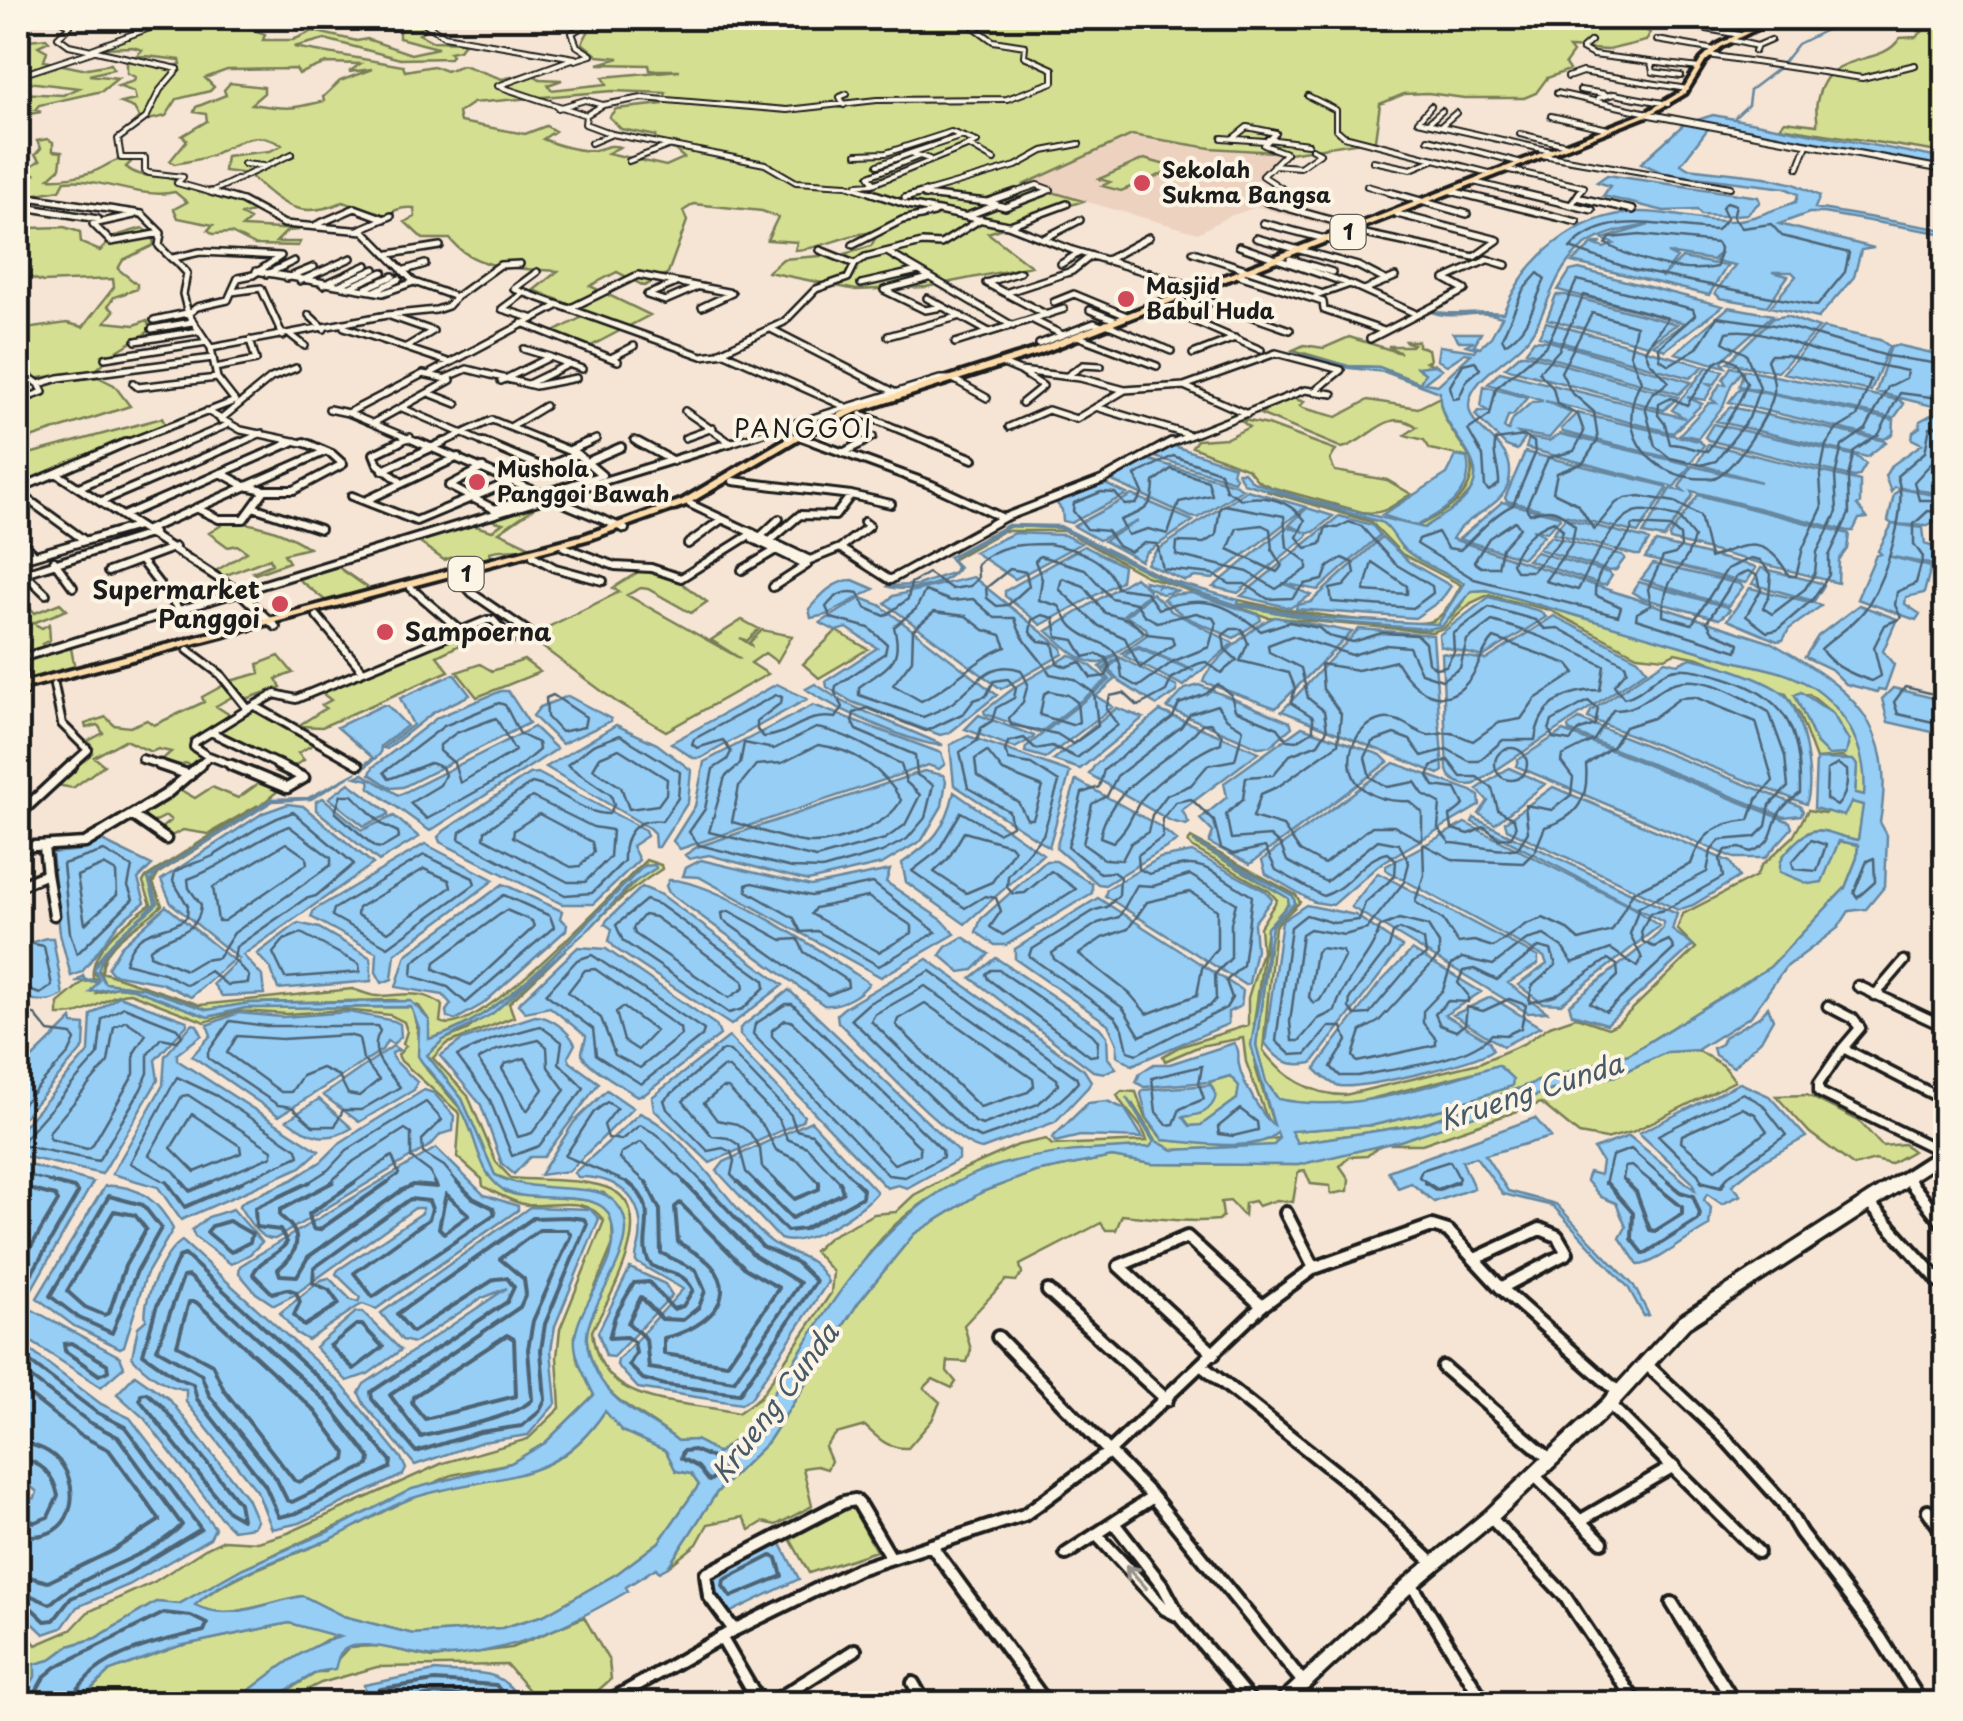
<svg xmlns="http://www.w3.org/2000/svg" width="1963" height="1721" font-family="'Playpen Sans',sans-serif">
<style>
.built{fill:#eed2c0}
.green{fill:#d4df92;stroke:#787e57;stroke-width:2.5;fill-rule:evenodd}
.water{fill:#97cef6;stroke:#66879f;stroke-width:2.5;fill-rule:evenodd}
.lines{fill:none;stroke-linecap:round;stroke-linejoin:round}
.shore-far1{stroke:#4d6373;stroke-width:2.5}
.shore{stroke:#4d6373;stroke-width:4}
.stream{stroke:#66879f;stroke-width:2.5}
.minor-far4-casing{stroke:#1c1c1c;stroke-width:8}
.minor-far3-casing{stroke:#1c1c1c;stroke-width:10}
.minor-far2-casing{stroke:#1c1c1c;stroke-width:12}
.minor-far1-casing{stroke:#1c1c1c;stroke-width:15}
.minor-casing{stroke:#1c1c1c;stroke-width:18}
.tertiary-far2-casing{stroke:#1c1c1c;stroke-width:9}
.tertiary-far1-casing{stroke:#1c1c1c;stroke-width:19}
.tertiary-casing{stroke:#1c1c1c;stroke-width:21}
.trunk-casing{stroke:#1c1c1c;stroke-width:8}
.minor-far4{stroke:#fcf5e5;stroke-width:4}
.minor-far3{stroke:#fcf5e5;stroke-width:5}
.minor-far2{stroke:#fcf5e5;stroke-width:6}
.minor-far1{stroke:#fcf5e5;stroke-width:8}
.minor{stroke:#fcf5e5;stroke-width:10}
.tertiary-far2{stroke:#fcf5e5;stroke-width:5}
.tertiary-far1{stroke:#fcf5e5;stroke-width:11}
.tertiary{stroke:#fcf5e5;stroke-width:14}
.trunk{fill:#fddcac;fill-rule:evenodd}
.oneway{stroke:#97938b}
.poi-dot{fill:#d1495b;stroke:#fcf5e5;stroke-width:4}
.labels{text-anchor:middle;stroke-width:8;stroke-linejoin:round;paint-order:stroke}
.far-poi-label{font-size:22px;font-weight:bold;fill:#1c1c1c;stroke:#fcf5e5;text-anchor:start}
.shield{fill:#fcf5e5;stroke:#5f5d58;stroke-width:2.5}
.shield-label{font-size:22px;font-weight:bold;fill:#1c1c1c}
.far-quarter-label{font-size:25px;letter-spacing:2.5px;fill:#1c1c1c;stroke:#fcf5e5}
.poi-label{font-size:25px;font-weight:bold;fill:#1c1c1c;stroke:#fcf5e5;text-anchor:end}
.water-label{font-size:28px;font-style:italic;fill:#475a68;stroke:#fcf5e5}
</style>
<rect width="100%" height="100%" fill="#f6e5d4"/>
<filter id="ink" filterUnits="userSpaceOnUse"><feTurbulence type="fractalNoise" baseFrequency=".01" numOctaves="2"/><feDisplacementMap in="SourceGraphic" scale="20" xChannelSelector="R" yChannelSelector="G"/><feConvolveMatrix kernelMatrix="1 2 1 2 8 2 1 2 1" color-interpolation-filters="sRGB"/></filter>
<g filter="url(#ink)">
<path class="built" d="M1133 135 1210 148 1289 153 1256 181 1278 193 1262 202 1354 227 1345 231 1257 207 1227 217 1198 233 1023 184Z"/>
<path class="green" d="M141 18H267L230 21 265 34 263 40H293L313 31 357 41 367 39 411 54 438 48 399 38V31L376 29 373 25 387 22 381 18 417 19 426 29 419 34 432 41 465 42 459 50 449 52 452 55 450 58 400 59 325 39 294 47 403 66 405 71 433 66 446 71 463 65 502 79 530 73 540 79 562 80 548 85 551 90 607 84 603 77 680 70H650L649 65 598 64 619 58 598 56 582 43 592 25 629 29 631 23 611 21 617 18H1679L1644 29 1650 33 1646 41 1608 50 1569 48 1573 53 1565 64 1569 70 1547 78 1536 93 1524 98H1464L1428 93 1404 94 1380 104 1375 140 1289 153 1210 148 1132 135 1025 184 1083 201 988 233 1031 266 926 287 856 290 768 272 783 259 845 254 871 246 878 233C848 231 825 249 795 250L797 242 767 240 778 217 762 211 694 204 683 211 687 221 668 273 644 286 617 272 590 286 650 315 591 346 554 332 590 313 534 290 558 271C521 268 474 271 450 239H423L405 222 415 217 414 208C402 207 392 209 385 220L372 219 376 213 343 202C297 222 280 202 248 174L224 171 226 156 270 151 282 145C254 128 238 142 214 154 203 160 187 161 174 164L170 161 187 140 182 136 207 121 206 114 194 112 196 107 226 95 224 90 230 83 264 87V93L251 104C286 109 288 110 324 101L323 97 340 81 372 69 349 72 360 64 326 63 299 74 296 69 227 70 205 78 214 87 210 91 177 99 166 116 135 123 139 117 134 108 121 103 136 100 134 92 118 86 134 81 135 77 127 73V62C146 57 163 71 181 64L180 60 137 55 142 50 133 47 99 48 149 29ZM612 91 666 93 663 104 616 109 609 117 621 129 656 136 653 143 675 150 684 158 666 166 608 153 620 147C608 144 606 148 595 150 580 152 556 145 543 139L555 131 546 126 525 134 460 122 458 113 473 103Z
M1895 18H1945V153L1780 127 1785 121 1817 125C1818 118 1815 109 1817 102 1827 46 1880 70 1900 38L1916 37 1922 32 1917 30 1919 26Z
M18 24 29 40 46 38 49 41 38 46 47 51 44 61 82 69 111 64 114 69 89 75 118 78 102 91 39 105 35 110 41 112 18 116V93L63 95 79 88 18 81Z
M47 139 53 142V151L62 152 60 168 49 178C62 179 80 176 92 172 108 167 113 156 132 161L126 167C142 180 154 173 171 179 199 189 230 200 257 211L241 215 250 220 242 227 299 230 287 231 276 242H300L298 246 255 245 231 233 213 234 208 230 213 225 178 218 174 209 187 202 175 192C141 200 100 177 65 181L60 190 25 196 18 188 35 174 26 170 40 160 35 155 41 148 37 141Z
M1144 159 1177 168 1121 191 1102 186 1110 182 1099 179Z
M64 227 80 232 81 243 100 251 115 236 142 228 152 234 154 245 123 260 118 269 137 284V289L114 297 108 306 114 311 105 322 135 325 147 320 151 330 114 353 96 370 18 381V330L67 323 83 327 114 287 113 279 43 282 18 273V234L29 228Z
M1349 337 1401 353 1388 346H1411L1413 344 1404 341H1418V346L1428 349 1430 360 1426 362 1435 365 1418 368 1425 373 1420 383 1379 367 1348 366 1293 350 1304 345 1324 348Z
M98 377 114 385 130 406 18 442V405L46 394 43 384Z
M1290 397 1304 402 1300 406 1303 408 1337 417 1368 400 1418 408 1440 397C1440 432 1479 449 1475 485 1466 499 1435 528 1418 529 1407 530 1391 522 1379 519L1418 526C1444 513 1480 494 1470 458L1430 449 1424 440 1405 435 1417 427C1388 405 1368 442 1342 448L1260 414Z
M162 418 165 424 18 487V457Z
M1239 419 1268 425 1336 450 1330 460 1335 471 1387 480 1411 494C1392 505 1385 516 1362 512L1271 487 1258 481 1248 469 1192 447 1197 440 1227 438 1249 427Z
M1266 491 1381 522 1391 528 1400 545 1418 559 1464 583V587L1438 624 1426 626 1321 618 1238 603 1239 600C1273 608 1403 631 1432 621 1445 616 1455 596 1461 585L1402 554 1371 522Z
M532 505 533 509 499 532 531 547C517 552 505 547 490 552V558C473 560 461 553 444 560L417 541 472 525 492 531 503 523 486 519Z
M228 521C259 524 284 531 309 548L284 554 289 562 255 574 253 572 272 564 270 558 224 576 214 572 247 552 237 545 228 547 209 533Z
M1011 526 1060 528 1170 583 1237 605 1322 621 1428 629 1453 616 1471 591 1486 590C1563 609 1639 633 1715 656 1747 666 1780 667 1810 685 1848 709 1868 752 1865 795L1855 793 1857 765 1843 757 1816 759 1799 714 1786 694 1699 658 1675 653 1665 658 1637 655 1549 610 1488 595 1471 603 1444 628 1432 632 1267 617 1146 576 1065 531H1003L952 560 988 535ZM1809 694 1832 713 1849 741 1817 744 1795 695Z
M338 567 371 590 326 601 298 579Z
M646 567 669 574 707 602 691 613 648 589 641 588 627 595 741 659 711 640 742 620 759 629 747 641 740 638 751 645 750 642 762 630 792 636 777 662 765 653 751 663 768 674 666 731 615 701 537 643 532 635 619 592 613 588Z
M60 603 67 610 33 623 42 628 49 624 50 640 42 644 45 648 30 653 25 634 18 635V609L27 605 35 613Z
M458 630 466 642 437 656 449 671 322 727 298 726 326 708 322 705 331 700 319 691Z
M836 631 868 649 819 678 803 664Z
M71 648 75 669 25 681 24 661Z
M279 656 293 673 276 679 281 687 246 699 230 681 260 673 258 664Z
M524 660 540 672 477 697 457 672 480 664 492 671Z
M224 685 235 695 216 706 233 717 190 746 206 757 191 772 185 770 191 765 185 763 176 767 159 762 171 752 158 749 151 752 125 740 94 757 104 765 73 788 51 784 93 748 88 741 103 733 98 725 86 728 85 724 106 717 114 725 130 727 147 720 154 725 204 702 202 697Z
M253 709 314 744 298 753 304 760 292 767 215 732Z
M262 781 280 789 255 810 148 878 156 903 151 878 266 805 159 873 153 883 162 905C143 926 103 939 102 972L200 1005 352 989C360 991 370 996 377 996 401 996 421 988 442 1005L440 1022C476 1042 617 888 646 860L661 865 662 869C606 904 559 958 509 1003L514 1017 446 1044 433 1058 468 1096 496 1162 511 1178C542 1181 575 1178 605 1187 665 1206 609 1298 592 1331 600 1410 680 1399 738 1413L760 1397 831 1293 833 1272 814 1251 829 1237 874 1214 896 1212 914 1195 964 1169 1018 1145 1046 1139 1052 1145 1147 1141C1143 1123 1124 1111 1117 1095L1122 1091 1136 1092 1145 1118 1163 1140 1232 1145 1279 1138 1274 1146 1173 1150 1156 1141 1132 1103 1154 1142 1150 1147C1051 1151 937 1166 872 1250 826 1309 790 1375 744 1433L718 1453 696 1440 678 1441C634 1404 592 1402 586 1332L626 1230 604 1193 525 1186 495 1175 462 1099 427 1055 443 1040 467 1030 591 927 642 875 644 866C586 920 505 1021 428 1039L429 1020 419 1006 395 1000 250 1003 207 1010 143 988 104 983 98 967 115 941 96 963 95 974 100 979 93 978C89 947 130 920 151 904L143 882 146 877 258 805 208 834 183 830 171 836 159 830 171 820 166 816 150 824 137 816 177 788 195 798 212 787 238 798Z
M1852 802 1864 805 1858 840C1814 832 1818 817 1784 855L1839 841 1858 845 1857 858 1845 888 1770 967 1629 1054 1544 1079 1422 1124 1296 1143 1290 1131 1374 1125 1443 1109 1511 1086 1498 1066 1355 1103 1312 1106 1278 1099 1266 1082 1256 1045 1272 925 1295 903 1293 896 1201 844 1198 845 1288 898 1289 903 1267 928 1254 1023 1255 1066 1274 1126 1269 1124 1246 1062 1243 1038 1200 1046 1165 1061 1163 1056 1179 1047 1248 1025V998L1262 952 1260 927 1277 900 1269 891 1193 848 1188 842 1191 838 1296 895 1300 902 1275 926 1263 1050C1282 1077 1312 1095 1345 1095L1479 1063 1523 1044 1550 1026 1576 1017 1608 1028 1617 1024 1696 948 1677 929 1683 914 1756 876 1761 866 1793 837 1808 810 1824 813Z
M92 981 100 984 96 993 117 987 134 989 208 1017 245 1008 412 1007 427 1070 464 1113 489 1176 506 1192 593 1201 606 1207 612 1221 613 1244 575 1336 577 1359 594 1395 545 1443 511 1463 452 1475 243 1568 179 1604 156 1602 96 1638 69 1646 50 1660 35 1665V1677L18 1701V1622L36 1645 71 1630 88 1612 154 1582 205 1549 224 1540 258 1542 288 1533 443 1463 528 1439 560 1408 557 1357 560 1329 604 1221C587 1195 555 1207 528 1205 513 1203 496 1193 483 1186L482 1179 457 1157 460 1114 401 1061 398 1055 406 1046 403 1044 407 1031 404 1022 390 1015 346 1010 287 1014 238 1011 205 1022 130 993C106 993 93 1017 58 1015V1003L83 982Z
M1697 1050 1724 1066 1735 1081 1632 1132 1606 1139 1579 1134 1541 1103 1422 1144H1389L1555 1089 1615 1076 1667 1052Z
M1230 1076 1240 1086 1237 1099 1201 1126H1190L1182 1117 1216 1095 1209 1082Z
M1807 1095 1859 1121 1882 1146 1904 1144 1913 1151 1890 1164 1875 1160 1854 1166 1810 1133 1776 1096Z
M1381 1145 1367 1156 1349 1157 1340 1166 1349 1179 1348 1191 1331 1194 1330 1186 1311 1184 1305 1171 1298 1172 1293 1202 1277 1200 1258 1206 1254 1201 1245 1203 1244 1216 1230 1201 1221 1202 1223 1216 1219 1220C1185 1223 1156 1218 1122 1215L1116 1230H1106L1101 1223 1020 1265 1022 1274 1016 1281 1006 1280 964 1325 971 1350 967 1362 948 1361 947 1371 956 1382 952 1388 933 1379 924 1388 940 1402 932 1420 908 1448C888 1449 879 1439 865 1426L836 1434 825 1447 831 1461 827 1469 817 1466 803 1468 812 1506 776 1525 763 1522 750 1530 743 1517 708 1524 697 1544 668 1567 717 1492 768 1442 858 1303 914 1234 982 1192 1035 1172 1112 1157 1152 1164 1298 1165Z
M605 1411 666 1451 676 1471 691 1474 699 1485 659 1542 618 1573 544 1615 502 1628 413 1634 343 1616 303 1596C267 1601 229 1623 194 1605 234 1572 287 1559 333 1538 359 1526 383 1510 409 1499 490 1465 549 1496 605 1411Z
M851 1504 876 1551 809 1573 788 1535Z
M584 1617 609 1661 611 1679 584 1703H540L507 1665 377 1667 321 1683 280 1703 265 1704 318 1672H326L349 1647 380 1646 433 1658 511 1648Z
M289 1623 342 1636 326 1640 287 1664 233 1703 76 1704 110 1671 179 1646Z"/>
<path class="water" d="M1713 115 1945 159V166L1719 124 1707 130 1681 164 1687 168 1765 177 1794 184 1820 196 1815 208 1945 230V234L1823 213H1809L1779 224 1874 248 1861 250 1854 277 1818 318 1770 307 1796 276 1792 272H1772L1788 276 1767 306 1720 298 1715 293 1735 265 1715 261 1721 252 1712 260 1667 253 1677 258 1661 278 1682 258 1727 266 1709 295 1572 262 1594 243H1602L1596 245 1604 248 1614 244 1603 239 1649 225C1625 229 1596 234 1578 251 1549 278 1548 317 1524 343 1508 361 1471 378 1469 404 1468 434 1518 441 1509 481 1503 509 1464 515 1452 539L1772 643C1852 689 1897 723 1880 822L1887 835 1885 886 1866 909 1849 911 1838 928 1785 968 1751 1016 1697 1050 1667 1052 1615 1076 1555 1089 1400 1141 1298 1165 1152 1164 1112 1157 1035 1172 982 1192 914 1234 858 1303 768 1442 717 1492 668 1567 659 1572 656 1568 626 1587 628 1591C565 1628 511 1653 438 1657 417 1658 353 1632 340 1654 337 1659 337 1664 335 1669L317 1672 265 1703H233C265 1679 300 1647 340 1637L289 1623 179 1646 110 1671 76 1703H18L35 1677V1664L50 1660 69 1646 96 1638 156 1602 179 1604 243 1568 330 1531 412 1489 511 1463 545 1443 594 1395C586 1378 573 1357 575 1337 581 1296 628 1260 609 1215 598 1189 535 1203 510 1193 477 1180 478 1135 461 1109 449 1089 430 1076 418 1056L419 1028 411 1007 245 1008 208 1017 134 989 117 987 90 992 98 981H77L83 976 85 980 99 979 94 969C107 940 134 925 155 903L148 878 272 799 308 798 357 772 311 799 273 801 157 873 150 882 158 903C137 924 104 940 98 971L105 983 143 988 207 1010 250 1003 411 1001 429 1020V1039C505 1021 587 919 644 866L655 865 656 868 630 885 591 927 492 1014 443 1040 427 1055 462 1099 495 1175C527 1193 589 1184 607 1196 659 1229 588 1298 587 1336 586 1348 592 1363 597 1373 615 1409 649 1417 678 1441L696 1440 718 1453 744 1433 759 1415C820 1325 875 1210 984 1170 1038 1151 1094 1149 1150 1147L1154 1142 1126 1097 1156 1141 1173 1150 1274 1145 1279 1138 1277 1132C1262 1154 1189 1142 1163 1140L1147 1118 1141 1094 1143 1090 1211 1085 1216 1096C1211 1113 1199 1115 1183 1117L1190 1126 1201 1125 1237 1099 1239 1086 1230 1076 1209 1082 1144 1087 1136 1082 1140 1073 1154 1064H1170L1234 1043C1241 1052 1237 1055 1239 1065 1242 1082 1263 1118 1274 1125L1251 1045 1266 958 1267 928 1289 904 1288 898 1193 841 1293 896 1295 903 1272 925 1256 1045 1266 1082 1278 1099C1352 1114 1427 1087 1498 1065L1513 1079 1512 1086 1443 1109 1374 1125 1291 1131 1297 1143 1422 1124 1544 1079 1629 1054 1770 967 1845 888 1857 858 1858 845 1839 841 1822 882 1809 884 1780 872C1779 861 1782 857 1789 849 1817 818 1823 834 1858 840L1863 805 1852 802 1844 816 1814 808 1816 759 1853 760 1857 765 1855 793 1864 795C1868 752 1847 708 1809 685 1781 668 1752 667 1722 658 1644 635 1565 612 1486 590L1471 591 1442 626 1428 629 1322 621 1237 605 1170 583 1060 528 1011 526 955 555 952 560 959 567C948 586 907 593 886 586L918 585 954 572 956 567 949 557 1008 525 1060 526 1171 581 1239 600 1238 603 1321 618 1438 624 1464 583C1444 572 1420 563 1403 548 1394 539 1392 529 1381 522L1243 483 1238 472H1244L1253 482 1304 499 1424 528C1436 518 1453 512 1464 500 1501 461 1435 433 1440 392L1385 372 1341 367 1291 352 1348 366 1379 367 1420 383 1425 373 1417 367 1435 365 1442 369 1424 383 1438 385 1471 354 1465 353 1447 365 1437 360 1439 346 1475 351 1477 348 1466 345 1474 341H1459L1453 333H1481L1474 345 1480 347 1491 337 1502 317C1473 307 1458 323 1426 310 1453 317 1476 310 1503 313 1526 257 1575 215 1638 212 1668 211 1699 222 1730 221 1755 220 1773 209 1796 202L1798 194 1785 188 1663 173 1641 163 1684 124ZM605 1411 622 1431 666 1451 676 1471 691 1474 699 1485 659 1542 618 1573 544 1615 502 1628 413 1634 343 1616 303 1596C268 1601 230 1623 195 1605 230 1571 289 1558 333 1538 361 1525 387 1506 416 1497 495 1472 553 1489 605 1411Z
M1607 175 1758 197 1760 202 1747 214 1724 216 1701 215 1697 210 1664 211 1603 196 1610 186 1597 182Z
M1579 269 1723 306 1665 350 1653 345 1685 323 1558 290 1570 271Z
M1556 295H1566L1677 324 1647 345 1547 319Z
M1729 307 1773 315 1727 355 1722 362 1725 367 1675 353Z
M1786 316 1819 328 1778 372 1727 363 1773 318Z
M1546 322 1704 366 1690 378 1539 336Z
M1823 328 1880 340 1889 346 1871 391 1783 373Z
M1534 340 1549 341 1691 382 1679 394 1526 351Z
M1897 345 1945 356V409L1876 392 1891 346Z
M1521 354H1526L1678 397 1664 410 1505 368Z
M1707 367 1723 371 1715 384 1705 383 1713 387 1705 400 1687 397 1702 404 1673 433 1545 401 1571 413 1549 438 1518 433 1525 439 1517 450 1506 446 1475 415 1478 411 1490 412 1481 407 1484 386 1527 398 1513 415 1508 416 1504 428 1508 431 1513 419 1532 402 1543 401 1488 384 1500 372 1685 418 1672 410Z
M1731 367 1742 370 1731 385 1723 406 1698 438 1680 434 1709 403H1717L1711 399 1720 384H1726L1723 379Z
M1744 370 1899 400 1904 404 1894 418 1739 386Z
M1740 388 1894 420 1893 434 1884 439 1729 402Z
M1730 407 1885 441 1886 442 1867 457 1716 421Z
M1577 413 1699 441 1704 445 1691 462H1686L1563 432 1561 429Z
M1931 415H1945V494L1894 487 1891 492 1885 476 1891 466 1922 444 1912 439 1913 432 1920 427V421Z
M1713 424 1856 456 1866 464 1859 476 1854 477 1708 440 1705 437Z
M1560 434 1688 464 1690 466 1674 487 1526 448 1529 438 1549 441Z
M1708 444 1860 481V504L1857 505 1867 518 1859 519 1853 531H1848L1691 491 1693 495 1664 538 1643 534 1670 489 1684 491 1679 487 1692 466 1761 482 1697 464Z
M1171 445 1234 466 1232 473 1236 477 1234 481 1151 456Z
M1525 452 1665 486 1667 489 1638 533 1507 501 1505 498Z
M1456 456 1467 458C1476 494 1443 512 1416 526L1382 515 1447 474Z
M1146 459 1234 484 1243 489 1198 518 1191 517 1110 480Z
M1101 482 1127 494 1071 523 1063 521 1062 510 1055 501Z
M1901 489 1945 497V524L1936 520 1928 526 1892 524 1923 528 1925 544 1945 551V567L1888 556 1931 567 1924 593 1906 597 1905 604 1920 614 1916 620 1857 599 1876 555 1881 554 1878 551 1892 524 1888 521 1894 494Z
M1247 490 1306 507 1213 579 1195 577 1185 581 1147 564 1156 551Z
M1132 495 1193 521 1146 553 1141 561 1104 541 1138 521 1099 540 1074 526Z
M1698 495 1849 534 1847 549 1839 560 1838 583 1670 540 1669 536Z
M1502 502 1559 516 1560 518 1547 532 1532 529 1544 535 1523 558 1459 539Z
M1307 508 1333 516 1314 532H1307V536L1238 593 1213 587 1286 527 1305 532 1289 525Z
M1339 516 1372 525 1380 535 1318 590 1282 583 1311 595 1290 608 1241 596Z
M1565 518 1646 539 1649 541 1640 555H1635L1553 533Z
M1014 533 1064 535 1081 543 1015 579 974 552Z
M1551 536 1622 555 1625 558 1616 570 1610 571 1538 549Z
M1382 537 1409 562 1451 586 1441 600 1415 618 1296 609 1297 605 1311 602Z
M1656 542 1753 566 1756 568 1746 583 1645 558Z
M1084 546 1123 566 1121 581 1041 625 1005 596V591Z
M1536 552 1609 573 1612 576 1606 585H1602L1527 560Z
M1653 564 1740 584 1743 587 1728 606 1641 579Z
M1761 568 1821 583 1824 585 1814 601 1752 584Z
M973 577 1062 648 1063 654 1001 689 885 603 893 596Z
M1135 577 1146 587 1144 581 1159 584 1156 588 1161 585 1177 591 1162 594 1148 587 1149 593 1121 617 1142 629 1143 634 1101 663C1080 664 1062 644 1047 631Z
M853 580 874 589 826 615 811 618 809 609C821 595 834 580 853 580Z
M1639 582 1727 607 1730 610 1719 619 1642 598 1632 592Z
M1750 588 1818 604 1821 606 1789 629 1783 640 1777 641 1727 620Z
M1152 593 1171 611 1233 643 1184 686 1124 656 1137 648 1194 671 1139 646 1120 654 1148 634 1146 628 1126 616Z
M1192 593 1259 615 1261 620 1234 638 1185 617 1163 599 1169 595Z
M1489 597 1540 611 1546 617 1483 657 1440 646 1439 635Z
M861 598 880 605 997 695 949 733 940 735 852 702 827 687 826 681 877 648 847 628 836 631 820 623Z
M1859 605 1897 619 1883 651 1894 665 1885 690 1878 689 1877 692 1846 684 1831 669 1805 657 1818 636Z
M1554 616 1638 659 1647 670 1475 784C1465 787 1449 781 1447 770L1442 653 1486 660Z
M1275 617 1352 632 1276 708 1203 682C1207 665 1257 623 1275 617Z
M1359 629 1433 635 1443 771 1439 774 1282 711Z
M1070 655 1091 666 1107 680 1040 733 985 714 984 711 1018 685Z
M1115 655 1119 657 1104 668 1116 679 1096 696 1113 707 1046 758 1025 752 1026 747 1110 680 1100 667Z
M1121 658 1177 687V692L1157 705 1120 682 1108 668Z
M1691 658C1715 663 1770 680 1787 697 1802 713 1816 783 1806 804L1588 718 1591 711 1665 661 1678 664Z
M454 674 470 695 434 712 387 749 383 748 413 725 400 698Z
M777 684 807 699 701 758H693L671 743Z
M815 684 845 703 943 745C918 747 828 705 806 689Z
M1199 685 1290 722 1292 727 1270 746 1258 747 1167 708 1185 689Z
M1893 688 1945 701V735L1888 722 1882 699Z
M501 691H508L529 723 403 787 391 788 370 774 373 767 438 717Z
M1801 692 1833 714 1849 741 1846 754 1828 755 1817 744 1795 695Z
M568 696 611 719V721L562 744 533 716 540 707Z
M383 705 388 706 407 726 381 746 380 754 362 770 359 768 373 758 337 727Z
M813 705 941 753 945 764 939 769 928 765 680 849 673 841 695 806 704 762Z
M1117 708 1143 718 1080 769 1053 760Z
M1160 711 1259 752 1182 810 1189 823 1186 825 1171 821 1089 774 1095 765Z
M979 715 1034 736 1033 738 1015 748 965 729Z
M1579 719 1800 806 1803 811 1801 815 1784 817 1569 731 1568 727Z
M616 725 657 744 691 770 688 802 659 847H655L654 833 649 828 546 767Z
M534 727 557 749 430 831 370 788 369 780 356 777 363 774 399 795Z
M1302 727 1381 755 1388 762 1250 864 1209 843 1213 832 1200 819 1227 797 1224 783Z
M1563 731 1790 822 1792 828 1765 858H1734L1516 766 1518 760Z
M968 736 1070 772 1049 847 954 785 950 745Z
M1394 763 1472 791 1479 796 1480 805 1380 864 1333 905 1314 902 1266 874 1262 860Z
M1509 768 1545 784 1495 824 1479 814 1488 801 1477 789Z
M924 771 943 775 946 781 942 806 922 840 882 864 808 881 709 855 689 859 685 855 697 847Z
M538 773 645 830 647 836 632 846 639 860 593 904H562L440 842 438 837 444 831 529 774Z
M1076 780 1159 826 1177 841 1105 885 1098 884 1056 848Z
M349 783 388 812V815L364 826 329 798Z
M1553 787 1730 862 1739 877 1693 905 1678 910 1507 829 1505 822Z
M954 792 1043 854 965 924 906 882 902 863C932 843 946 829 954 792Z
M323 798 362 830 394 816 419 837 379 861 316 810V801Z
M288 804 303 806 373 864 243 955 262 976 264 994 222 996 213 984 239 959 171 903 161 880 263 813Z
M1474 818 1650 902 1677 914 1672 930 1693 945 1607 1024 1572 1014 1569 1005 1657 935 1663 928V922L1472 822Z
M1465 823 1633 908 1659 926 1561 1004 1542 1003 1518 985 1547 964 1544 957 1386 870V866Z
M100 840 152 865 138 879 145 902 119 923 82 972 71 976 60 934 52 853 82 850Z
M425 844 494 880 395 954 392 979 382 983 376 972 377 953 311 917 314 910Z
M1192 852 1265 891 1272 899 1254 923 1256 950 1249 983 1245 985 1105 896 1107 889 1160 858Z
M701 860 811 886 890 870 886 882 942 920 955 934 881 977 699 877 683 876 686 868Z
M1046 861H1056L1092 884V893L1006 945H995L976 932 981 919Z
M1378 873 1538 957V964L1508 983 1547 1012 1528 1013 1351 907Z
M669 880C715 879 827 955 869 983 861 995 840 1007 824 1005L669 893 666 886Z
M503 884 562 911 560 918 567 924 566 930 483 1004 455 1020 447 1017 446 1011 451 1004 443 995 396 987 406 955Z
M642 887 662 895 783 985 731 1025 616 949 609 941 612 929 605 924 607 920Z
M1098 898 1243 991 1241 1006 1228 1012V1024L1132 1065 1117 1056V1044L1108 1024 1015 959V949Z
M1306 905 1355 915 1402 947 1312 1063C1289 1067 1279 1062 1265 1043L1282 921Z
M166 906 233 960 191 997 161 983 113 974 108 968 121 946Z
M298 923 319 928 371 958V981L278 989 271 969 257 954Z
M963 937 989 954 973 970 960 972 940 955 946 947Z
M46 938H53L63 995C48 1004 32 1002 18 993V947Z
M578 947 606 949 716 1025 720 1035 645 1094 637 1096C627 1089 582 1064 582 1053 582 1047 586 1042 586 1036L581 1032 550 1007 525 1012 518 1004Z
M1412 950 1481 992 1445 1015 1489 1041 1493 1050C1474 1063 1363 1089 1340 1086 1332 1085 1321 1075 1315 1069L1319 1063 1378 985Z
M996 958 1099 1027 1107 1036 1108 1058 1116 1068 1105 1073 1093 1071 971 978Z
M927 959 1084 1070 1091 1081 1088 1087 1055 1122 982 1149C951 1145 865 1048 838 1022L837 1014 844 1008Z
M789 990 959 1152V1159L907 1188 898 1185 887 1188 881 1182 740 1035V1028Z
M119 996 187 1021V1025L155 1060 158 1080 102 1174 18 1155V1133L89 1051 91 1015Z
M1491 997 1540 1027 1503 1046 1453 1015Z
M1768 1007 1773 1019 1761 1040 1733 1067 1715 1055 1713 1048 1721 1044 1724 1037 1759 1017Z
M349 1012 394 1021 400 1024 401 1037 393 1044 387 1041 382 1050 279 1116 192 1056 211 1035 207 1025 238 1013 282 1017Z
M535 1016C550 1016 568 1030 575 1044L568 1057 570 1062 599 1083 544 1157H530L514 1174 502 1164 481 1105 440 1056 462 1040Z
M72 1019 73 1024 85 1025 84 1047 18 1124V1072Z
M192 1024 197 1025 202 1035 177 1054V1060L319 1151 301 1167 181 1220 158 1187 112 1174 163 1085 165 1056Z
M729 1037 804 1116 802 1121 710 1163 654 1110 652 1097Z
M393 1046 399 1050 392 1053 393 1059 417 1082 414 1090 359 1122 323 1095Z
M1740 1083 1769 1096 1806 1137 1761 1162 1732 1185 1741 1195 1722 1204 1707 1194 1704 1200 1711 1208 1709 1226C1689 1236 1657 1264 1638 1265L1620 1238 1626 1227 1616 1203 1601 1197 1586 1180 1589 1172 1600 1175 1602 1162 1594 1149 1629 1136 1695 1190 1692 1182 1639 1133Z
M424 1090 434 1093 454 1116 453 1131 441 1134 431 1145 275 1239C259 1241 247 1218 239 1206L244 1201 292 1180 322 1161 341 1142Z
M607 1090 633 1108 569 1171 540 1175 574 1122Z
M319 1099 352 1128C328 1143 308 1137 287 1120Z
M1107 1101 1125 1109 1143 1138 1080 1136 1055 1142 1052 1138 1088 1103Z
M640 1113C689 1134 728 1209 773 1243 793 1257 814 1253 828 1282L751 1398 741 1404 638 1388 617 1365 618 1360 683 1289 636 1262C635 1253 639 1248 640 1239 645 1197 616 1176 578 1177L574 1173Z
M1535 1118 1551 1137 1485 1155 1508 1191 1556 1204 1634 1286 1649 1315 1644 1316 1628 1287 1553 1206 1503 1194 1476 1157 1462 1161 1474 1188 1434 1202 1411 1183 1398 1188 1388 1171Z
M811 1121 877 1192C864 1210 805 1249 780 1239L717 1171 724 1162Z
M436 1148 484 1195 518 1206V1210L376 1309 363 1304 357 1307 308 1340 296 1333 280 1313 321 1280 329 1278 351 1300 358 1302 360 1297 336 1274 338 1270 422 1213V1208H415L294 1295 274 1305 256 1293 239 1273 240 1266 251 1259Z
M18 1162 93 1182 29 1294 18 1290Z
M105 1186C137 1184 159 1201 173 1229L146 1275 124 1346 120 1348 74 1326 37 1298Z
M530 1207 590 1209 599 1219 555 1326 551 1350 556 1403 528 1435 482 1442 415 1465 364 1404 359 1393 364 1384 507 1288 480 1299 414 1343 402 1340 381 1313Z
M233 1209 262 1242 250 1254 231 1264 195 1237 192 1230 208 1217Z
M182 1241 342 1385 401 1458 406 1469 403 1475 300 1523 272 1529 257 1491 186 1402V1389C167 1389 144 1371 132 1357L138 1327 146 1320C142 1300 164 1252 182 1241Z
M630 1268 665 1284 672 1295 613 1357 606 1356 598 1332Z
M29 1308 120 1357 124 1367 101 1387 18 1333V1317Z
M356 1312H363L401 1350 368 1374 347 1381 315 1347Z
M18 1341 101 1404 130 1418 215 1528 210 1538 129 1585 77 1607 62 1628 44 1634 18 1609V1488L28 1499 35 1498 37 1492 18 1475Z
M135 1375 169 1399 247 1498 257 1521 253 1527 233 1530 221 1518 144 1418 117 1394Z
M779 1540 799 1579 729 1613 710 1583 714 1574Z
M435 1671C477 1676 498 1663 522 1703L368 1704 364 1685Z"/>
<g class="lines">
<path class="shore-far1" d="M1727 202 1736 205 1733 217 1742 228 1771 224 1782 236 1849 253 1845 272 1817 306 1634 270 1570 248C1608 207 1668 229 1717 230L1727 218 1722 207Z
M1640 235 1717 243 1720 248 1717 267C1682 275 1637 261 1606 244L1610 238Z
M1538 273 1545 279C1534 303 1529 330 1505 344L1502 338 1523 290Z
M1584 295 1668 318 1645 350 1649 361 1669 382 1652 394 1645 407 1655 446 1670 458 1701 465 1716 461 1749 418 1760 387 1746 354 1723 342 1727 332C1758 326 1791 344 1820 352 1849 359 1878 365 1907 371L1906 378 1888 387 1866 429 1842 446 1835 476 1837 512 1817 552 1815 573 1805 589 1772 614 1763 608 1769 596 1771 574 1760 560 1751 558 1727 569 1692 624 1663 616C1663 572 1686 573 1694 537L1678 517C1666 515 1651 509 1639 511 1614 514 1589 569 1578 590L1545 581 1572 543 1575 526C1559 510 1552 506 1530 514L1526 508 1548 458 1574 451 1584 432 1578 415 1557 404 1553 388 1539 372 1559 350Z
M1592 313 1636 326 1630 354 1641 381C1611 436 1656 484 1714 478 1734 470 1771 414 1774 392 1775 380 1771 371 1767 360L1770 355H1787L1871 380 1857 417 1837 429 1826 445 1820 475 1822 508 1803 548 1796 576H1789C1767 534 1746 543 1710 558L1700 516 1675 502 1640 496 1625 498 1616 503 1594 530 1578 504 1553 492 1557 473 1583 463 1598 440 1594 412 1571 392 1561 372Z
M1726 357 1736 362 1747 383C1738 410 1722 427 1708 451 1694 451 1685 444 1670 444L1665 424 1658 415 1659 404 1671 398 1687 405 1715 363Z
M1475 361 1480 369 1467 380 1459 398 1453 399 1450 386 1463 364Z
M1946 365 1887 356 1788 327 1717 317 1697 348 1669 365 1660 359 1659 347 1695 315 1693 309 1577 280 1547 345 1496 388 1490 415 1468 430 1483 456 1485 487 1489 491 1499 484C1500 469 1491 454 1496 440L1524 436 1534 442 1535 454 1513 505C1492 515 1478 534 1460 550L1447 548 1438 532 1419 539 1417 544 1474 579 1618 616 1621 607 1595 595C1594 563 1625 552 1633 525L1670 527 1680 536 1681 547 1675 554 1663 557 1648 589 1651 605 1637 613 1636 619 1737 651 1739 643 1713 632 1707 622 1736 577 1748 571 1758 576 1761 590 1746 616 1767 632 1777 630 1812 600 1829 575V556L1849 514 1848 477 1854 451 1879 434 1900 393 1946 399
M1946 425 1930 427 1925 452 1897 476C1909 508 1886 575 1868 605 1858 622 1835 636 1821 649 1831 666 1853 675 1872 681L1881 676 1874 647 1885 625 1901 618 1895 605 1897 592 1916 583 1923 557 1914 544V524L1928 511 1946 513
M1946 437 1941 440 1936 458 1914 482 1919 500H1946
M1173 456 1220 472 1226 490 1241 499C1267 494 1288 500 1305 520L1297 537 1306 548 1321 544 1326 527 1337 528 1349 522 1361 526 1395 564 1432 586 1433 593 1413 608 1332 602 1330 589 1344 586 1355 573 1353 563 1342 558 1328 567 1323 580 1305 584 1292 598 1268 599 1245 584H1230L1212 574 1163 569 1157 544 1144 543 1130 552 1118 546 1107 531 1087 529 1073 511 1074 503 1101 492 1115 493 1125 505 1136 504 1143 493 1135 475Z
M1171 469 1208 481 1212 495 1179 502 1168 534 1148 529 1128 535 1120 520C1144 511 1154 509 1154 482Z
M1224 505 1284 516 1287 547 1307 562V569L1276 589 1248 572 1176 555 1177 542 1204 543 1216 535 1220 508Z
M1515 521 1520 528 1502 548 1498 567H1481L1474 562 1489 538Z
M1554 521 1563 530 1560 541 1532 571H1516L1512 563C1519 543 1534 528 1554 521Z
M1262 525 1270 529 1272 550 1282 566 1277 572 1228 549 1237 528Z
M1049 544C1078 549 1108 559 1117 588L1146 592 1158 609C1207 595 1221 601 1261 631L1289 622 1319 628 1328 636 1353 642 1382 633 1417 635 1425 643 1428 662 1436 668 1446 666 1454 652 1453 634 1489 607 1535 620 1545 629 1558 628 1625 664 1627 670 1614 685 1624 698C1645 694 1656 671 1677 669 1692 668 1709 673 1723 677 1786 696 1801 728 1800 793 1794 798 1784 805 1780 812 1769 830 1776 843 1751 852L1740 848 1726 850 1720 859 1723 877 1665 910 1650 913 1641 932 1643 942 1654 947 1669 940 1674 949 1606 1012 1590 1003 1618 976 1617 965 1608 959 1555 996 1529 1003 1532 986 1556 965 1551 950 1539 947 1497 980 1474 969 1463 971 1458 983 1468 995V1002L1448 1001 1435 1014 1440 1025 1456 1031 1465 1024 1467 1007 1483 1011 1509 999 1526 1005 1521 1028 1506 1035 1492 1034C1467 1062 1395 1068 1358 1076H1340L1331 1067 1347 1041 1342 1027H1329L1306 1054 1291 1055 1276 1041 1291 927 1306 915 1334 923 1359 920 1365 903 1395 876 1396 860 1388 853C1360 859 1350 888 1323 896L1276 870 1265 847 1233 854 1221 848 1214 821 1191 799 1176 802 1162 819 1163 837 1138 855 1139 869 1149 874C1205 855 1204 868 1252 896L1243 965 1226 981 1232 998 1226 1008 1137 1054 1128 1051 1123 1029 1115 1017 1029 956 1031 950 1095 910 1107 907 1119 895 1120 877 1113 872 1100 873 1068 847 1082 793 1099 787 1104 770 1173 717 1179 704 1206 694 1218 684 1231 695 1235 710 1278 728 1287 740 1297 741 1313 731V717L1291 703 1295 688 1289 673 1240 661 1248 643 1242 629H1231L1223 635 1225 649 1237 660 1221 673 1206 662C1192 663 1186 673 1172 678L1166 691 1138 706 1124 693 1110 696 1106 709 1118 725 1077 758 1052 746 1036 749 1024 738 1008 742 1005 751 1009 760 1031 764 1059 782 1043 835 1008 876 1007 887 1013 894 1025 893 1051 871 1076 889 1003 935 990 927 1001 911 996 898 985 896 965 908 912 871 938 851 961 812 998 833 1012 826 1009 811 968 788 960 752 977 741 981 728 992 721 996 708 1014 698 1016 688 1008 679 994 681 986 696 974 700 964 713 926 731 867 708 854 713 852 722 856 730 915 755 917 775 933 785 925 818 907 839 882 852 822 869 792 868 699 845 689 832 705 809 713 769 727 760 731 752 723 740 697 748 692 744 694 739 776 695 782 697 781 703 757 721V730L764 737C794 734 803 713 836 718L843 707 835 693 836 686 885 653 887 644 869 628 831 618 826 607C835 596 843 589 858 593L866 608 885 616 908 599 911 583 928 573 952 589 970 586 978 578 977 564C998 544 1021 544 1049 544Z
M1040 556 1085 569 1111 598 1136 603 1144 615 1157 622 1196 613 1213 618 1216 623 1209 647 1174 661 1138 687 1122 678C1119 636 1097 649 1073 627 1067 621 1064 613 1059 606L1039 600 1042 579 1035 561Z
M1372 562 1407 586V594L1364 591Z
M1010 569 1026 572 1029 586 1008 605 997 606 987 598 986 588Z
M1062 578 1084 586 1105 613 1128 619 1147 634 1172 637 1174 644 1140 668 1125 638 1099 626 1059 589Z
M925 591 951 601 973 599 995 618H1015C1021 643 1037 652 1050 674L1074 679 1094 693 1098 726 1073 744 1057 734 1011 725 1009 718 1023 702 1028 684 1021 670C989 658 975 686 952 703 943 709 933 713 923 717L859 695V687C886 667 904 664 894 627L916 609Z
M934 612 966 616 984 630 1001 635 1006 647C973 660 953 686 921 701L893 685 912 660 913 630Z
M1042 615 1054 618 1057 637 1074 640 1084 657 1097 654 1106 658 1110 667 1106 676 1091 678 1080 662 1066 667 1057 663 1053 643 1039 641 1030 632 1032 620Z
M1492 621C1532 632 1567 646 1604 666L1600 690C1565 690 1539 705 1535 740H1503L1479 761H1469L1447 749 1422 756 1410 740 1394 734 1372 742 1365 758 1370 777 1387 787 1415 782 1423 794 1440 803 1438 828 1450 843C1473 844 1496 853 1518 848L1528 832 1525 805 1552 810 1571 795 1573 778 1561 762 1562 756 1594 740 1613 710C1637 710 1644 700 1663 688 1695 667 1741 696 1769 712L1785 756 1788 787 1770 805 1766 826 1755 837 1720 840 1711 851 1707 872 1639 907 1630 934 1642 958 1637 967 1611 949 1572 963 1562 947 1544 935 1526 940 1493 965 1462 958 1451 965 1443 990 1423 1011V1023L1436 1039V1045L1357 1062 1353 1056 1361 1031 1378 1022 1439 956V944L1428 926 1399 919 1380 927C1371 959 1343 979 1335 1011L1318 1019 1299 1041H1292L1290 1022 1302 934 1310 929 1344 935 1367 929 1404 882 1409 863 1399 844 1378 840 1326 882 1287 861 1281 846 1270 836 1231 839 1226 814 1243 799 1246 777 1273 775 1290 755 1318 744 1327 730 1324 711 1308 698 1301 668 1269 652 1268 645 1292 636 1352 655 1386 645 1409 647 1421 673 1442 680 1460 668 1467 640Z
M1494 638 1568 664 1575 673 1535 699 1521 719 1498 723 1473 741C1466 739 1458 734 1451 733 1443 732 1435 736 1428 735 1412 732 1403 717 1384 719 1340 726 1330 805 1409 801L1422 812V841L1394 826H1372L1324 864 1300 851 1283 826 1253 817 1261 794 1279 786 1338 744 1341 714 1323 689 1321 664 1358 670 1396 661C1412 690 1444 714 1470 679 1480 666 1482 650 1494 638Z
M1049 691 1068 695 1077 702 1079 722 1072 725 1040 715 1044 694Z
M553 695 586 717 584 727 561 732 547 717 546 698Z
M1695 697 1756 722 1773 781 1756 800 1749 820C1717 823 1701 833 1691 864L1633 892 1612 931 1579 940 1565 928 1543 918 1526 924 1493 947 1474 941 1458 943 1443 920 1415 902 1424 875 1423 844 1454 860 1523 863 1535 851 1545 827C1578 817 1589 799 1586 765L1613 746 1625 727 1653 718 1680 698Z
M1946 697 1905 687 1894 702 1898 714 1946 725
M1588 701 1598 709 1595 725 1580 730 1570 741 1553 738 1549 730 1552 721Z
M499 703 505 705 520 734 538 743 539 750 515 770 427 819 410 803 440 785 445 775 442 767 430 763 389 779 384 772 444 726Z
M1217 705 1227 719 1243 729 1235 760 1208 765 1191 785 1167 795 1152 815 1148 832 1131 843 1122 860 1104 859 1083 844 1092 804 1107 796 1117 776 1181 727 1190 714Z
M496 718 515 751 460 783 454 763 440 751V745L456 733Z
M1210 723 1222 735 1221 743C1199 751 1152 783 1139 803 1129 820 1129 827 1113 842L1100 837C1110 782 1170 765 1202 724Z
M816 728C846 732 872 751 901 764L906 782 920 795 905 825 885 839 816 858 709 832 725 777 740 764 744 743 774 749Z
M620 735 680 772 678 798 662 821C634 817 623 836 624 861L592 893 565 895 459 839 460 832 532 783C560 788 580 814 609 814L614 805 611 795 567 765 593 745Z
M818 745C854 749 884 770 901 800 889 825 838 844 810 843 785 841 756 828 732 822L739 786 756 765 782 763Z
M1495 764a16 16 0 1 1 32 0a16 16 0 1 1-32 0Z
M619 749 667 779 666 794 658 805 629 809 621 787 593 769 600 757Z
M987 751 1003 771 1043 787 1033 819H1027L1018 802 977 776 975 759Z
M1448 760 1461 777H1477L1492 788 1498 810 1514 819 1516 828 1511 837 1499 839 1485 827 1469 834 1452 829 1450 816 1464 805 1456 789 1434 786 1428 776 1432 766Z
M1838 764 1847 770C1848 783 1847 796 1837 806L1826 799 1827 770Z
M341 795H352L383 825 398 832 399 838 382 848 375 847 335 812Z
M532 797 593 827 612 830 610 857 585 882H568L484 838 485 831Z
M293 812 354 864 316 896 305 899 236 947 234 960 249 976 248 983 227 985 210 971 187 985 164 973 125 963C137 922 165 936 187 917L188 906 173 881 175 872C188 864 201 862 213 856 242 839 260 823 293 812Z
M539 814 592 842 594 852 580 866 571 867 513 837 514 830Z
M289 826 331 858V865L234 933 218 958 203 960 186 970 150 955V949C170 932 199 936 201 905L189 888 188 879C225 866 253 840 289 826Z
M964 832 1010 845 1014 850 992 882 966 893 934 872 948 859Z
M1811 840 1826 845 1817 871 1794 869 1792 862Z
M286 843 306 857 307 864 224 921H218L213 887Z
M104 851 132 867 128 886 133 899 77 954 70 933 63 864Z
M424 855 473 878 475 884 388 947 332 916 334 909Z
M1874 858 1875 882 1857 898 1854 893 1867 861Z
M104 865 116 872 117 895 85 924 77 876Z
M424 869 449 880 451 887 388 932 357 915 358 908Z
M1190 875 1236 903 1231 923V958L1215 974 1216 999 1210 1006 1140 1036 1123 1008 1054 959 1052 953 1098 923 1119 917 1137 885 1153 886Z
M752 883 811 896 873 883 936 932 879 966 817 931 801 932 794 918 747 891 746 885Z
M1190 892 1217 910V948L1202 968 1197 995 1147 1014 1130 994 1079 954 1102 938 1128 929 1147 902Z
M504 895 550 916 554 927 466 1003 448 987 412 976 413 962Z
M868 897 912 926V933L879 952 811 914 815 908Z
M646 900 660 905 764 980 765 987 743 1009 729 1013 623 941 616 925Z
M506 910 532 921 534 927 471 985 434 969 435 962Z
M729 911 782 940 798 939 804 952 847 980 848 987 828 995 723 920 722 913Z
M644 915 655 917 743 981 744 988 729 998 635 934 633 928Z
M1400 929 1424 940 1426 955 1412 963 1369 1014 1355 1015 1349 1008 1350 998 1389 947 1393 933Z
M301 933 359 964 360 972 285 978 273 953 284 940Z
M18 941 44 946 52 986 40 994 18 986
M1321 948 1342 951 1345 956 1320 1000 1313 1003 1309 997 1316 952Z
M592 955 704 1030 702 1036 641 1084 596 1055 593 1029 546 994 577 960Z
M595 969 680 1028 681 1035 640 1068 615 1055 601 1018 568 992 585 970Z
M991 970H999L1092 1034 1098 1041 1097 1055 1090 1056 988 979 986 974Z
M930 971 1076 1077 1078 1082C1053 1114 1018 1125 981 1138L967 1132 851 1019 869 1003Z
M925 986 1057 1079 1058 1085 1038 1104 982 1125 975 1122 871 1021 875 1014Z
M925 1003 1033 1079 1034 1086 1028 1092 980 1107 896 1025 898 1019Z
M786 1004H792L942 1150 943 1157 905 1177 888 1175 753 1034 755 1024Z
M124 1007 177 1028 182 1036 177 1041 161 1038 148 1054V1073L141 1089 98 1161 25 1146 24 1139 98 1055 102 1019Z
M623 1007 656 1031 638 1050 624 1041 616 1012Z
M18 1012 34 1014 49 1032 72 1035 75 1040 69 1053 18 1109
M785 1020 791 1021 920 1147V1154L894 1164 772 1036V1030Z
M126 1021 146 1034 134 1053V1074L92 1146 87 1149 50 1139 49 1132 108 1062 114 1027Z
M230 1021 266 1026H377L380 1031C367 1054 386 1069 400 1087L361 1110H343L335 1126H313L292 1107 278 1105 208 1058V1052Z
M540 1026 562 1042 559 1063 584 1088 539 1146 512 1156 490 1100 457 1056 493 1039Z
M348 1035 359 1038 363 1059 379 1080 359 1096 348 1094 339 1076 322 1068 302 1076 291 1092H281L227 1053 237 1036 282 1039Z
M539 1040 547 1047 548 1067 565 1090 532 1133 518 1137 501 1095 478 1060 497 1050Z
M525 1058 543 1089 527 1111 502 1069 505 1064Z
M1202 1066 1199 1084 1204 1099 1180 1109 1174 1124 1167 1125 1156 1112 1152 1078Z
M1742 1108 1755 1114 1767 1131 1715 1170 1681 1142 1682 1135Z
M1240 1109 1257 1122 1258 1130 1233 1136 1219 1134 1218 1127Z
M192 1114 240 1146 241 1153 195 1172 171 1148Z
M18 1173 60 1184
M169 1184 130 1163 177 1077 217 1096 297 1149 299 1156 236 1184
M184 1184 174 1171 149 1155 182 1096 188 1095 272 1150V1156L206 1184
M306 1184 328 1170 347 1150 426 1102 442 1120 422 1140 423 1153 444 1166 459 1184
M328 1184 354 1161 405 1129 411 1133V1158L430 1172 436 1184
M352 1184 392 1156 399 1174 385 1184
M631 1184 565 1156 594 1112 607 1102 617 1108 604 1125 608 1138 621 1140 640 1125 658 1135 704 1184
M648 1184 620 1159 621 1153 641 1142 687 1184
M740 1184 731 1175 734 1161 731 1152 723 1148 708 1151 667 1109 664 1100 723 1050 730 1051 791 1115 796 1130 812 1134 858 1184
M758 1184 746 1172 739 1145 728 1138 712 1136 683 1101 723 1067 729 1068 779 1120 787 1139 807 1147 842 1184
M780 1184 762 1167 760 1149 750 1133 737 1124 717 1120 704 1103 722 1088H728L764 1127 776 1150 799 1161 820 1184
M1429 1184 1419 1177 1422 1170 1450 1161 1459 1178 1456 1184
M1605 1184 1612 1156 1631 1149 1671 1184
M1628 1184 1623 1179 1625 1167 1632 1166 1654 1184
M1703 1184 1698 1174 1658 1135 1743 1093 1762 1104 1786 1135 1728 1176 1723 1184"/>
<path class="shore" d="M167 1182 185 1207 242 1182
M182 1182 190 1191 212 1182
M310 1182 255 1208 256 1227 280 1230 287 1242C279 1256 259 1259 253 1274L272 1293 287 1289 296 1292 300 1302 294 1315 304 1326 339 1304 329 1290 313 1283 314 1268 410 1199 429 1201 432 1209 429 1219 354 1273 373 1297 495 1214 493 1208 473 1198 457 1182
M333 1182 280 1210V1216C304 1233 300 1252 278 1269L280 1275 297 1276 308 1257 402 1190 413 1185 437 1187 434 1182
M355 1182 309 1214 313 1229 319 1230 388 1182
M627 1182C664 1208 636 1238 649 1262 657 1275 681 1266 693 1290L683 1306 673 1309 649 1282 634 1283 615 1316 609 1338 626 1337 634 1342 636 1353 629 1365 643 1379 665 1385 739 1394 816 1281 796 1262 763 1247 702 1182
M646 1182 660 1210 661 1253 696 1270 705 1291 699 1307 683 1320 662 1319 641 1297 628 1323 646 1339 649 1368 734 1381 800 1283 755 1256 684 1182
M738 1182 787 1231 804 1229 862 1197 863 1189 856 1182
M756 1182 792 1218 843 1193 840 1182
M777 1182 795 1199 819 1189V1182
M1425 1182 1437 1190 1457 1182
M1606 1182 1633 1213 1632 1239 1644 1254 1698 1220 1700 1214 1693 1196 1680 1192 1668 1182
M1626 1182 1636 1192 1650 1230 1655 1231 1682 1214V1207L1651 1182
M1701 1182 1721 1187 1724 1182
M18 1186 55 1196 58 1201 18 1269
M446 1194 469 1215 444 1233 439 1228Z
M109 1196 143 1205 161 1228 137 1271 112 1333 79 1318 50 1296Z
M680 1203 746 1269 779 1288 727 1364 664 1354V1338C695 1332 743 1303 712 1266 704 1256 688 1249 678 1242L675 1207Z
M114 1211 135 1215 146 1229 125 1266 109 1313 104 1315 85 1307 67 1291Z
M568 1217 584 1219 587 1224 545 1324 541 1350 545 1400 539 1412 522 1426 480 1432 416 1452 372 1399 371 1392 507 1302 514 1287 507 1278 495 1279 412 1332 397 1314 533 1218Z
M229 1221 252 1234 250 1242 231 1252 207 1232 212 1226Z
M539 1230H567L571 1235 533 1321 528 1349 532 1400C512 1419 452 1428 421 1437L390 1395 520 1307 526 1294 524 1279 500 1259Z
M185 1255 334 1392 391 1461 390 1468 297 1513 279 1517 265 1485 197 1399 193 1384 177 1378 143 1354 156 1308 179 1257Z
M189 1276 325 1400 370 1458 369 1465 292 1502 287 1500 276 1478 209 1395 201 1374 157 1349 183 1277Z
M18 1282 28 1280 78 1193 74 1188 50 1182
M189 1302H196L314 1410 346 1453 345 1460 299 1482 294 1480 224 1390 212 1364 177 1345Z
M356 1325H362L383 1347 354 1369 330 1346Z
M507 1335 514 1339 516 1396 425 1419 412 1403 413 1397Z
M71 1343 107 1364 108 1371 99 1375 65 1351 64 1344Z
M18 1353 96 1412 125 1427 201 1529 125 1575 71 1598 54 1620 45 1621 27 1604 18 1602
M18 1368 89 1422 118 1437 182 1525C144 1562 89 1568 50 1604L18 1590
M18 1386 80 1435 109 1450 160 1520 112 1551 48 1582 18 1574
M147 1393 162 1406 239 1503 242 1519 228 1511 140 1400 141 1394Z
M18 1442C32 1445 44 1447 55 1457 79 1478 79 1527 42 1535 35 1537 25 1535 18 1535
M694 1450 724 1463 725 1470 709 1481 698 1467 681 1458 683 1451Z
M18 1457C41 1463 53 1472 58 1496L48 1517 35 1522 18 1519
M771 1556 777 1558 782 1576 731 1597 723 1586 724 1580Z
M29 1704 44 1677 56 1667 164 1613 191 1616 207 1624 204 1631C157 1642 89 1654 70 1704
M375 1704V1693L381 1689 435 1681 496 1685 511 1704
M388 1704 435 1694 490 1698 496 1704"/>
<path class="stream" d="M1735 117 1748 105 1750 90 1779 68 1798 44 1850 18"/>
<defs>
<path id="minor-far4" d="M56 18 70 26 58 37 69 45 178 69 160 90 146 118 118 139 121 158H145V171L149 173 183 177 177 183 220 195
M417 18 444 36 575 58 498 86 586 115 603 105 642 98 787 110 877 100 1007 99 1053 82V69L1024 56 1025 46 993 41 974 27 976 18
M1694 18 1750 30
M1756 18 1769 20
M1772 18 1803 25
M1702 20 1690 26 1740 35
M1657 40 1715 50
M1730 40 1757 46 1755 51
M1591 41 1582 49 1593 55 1699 68
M1757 46 1771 40
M92 49 177 18
M1708 55 1862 78 1915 65
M575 60 591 55 577 46 572 33 596 18
M1651 62 1653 72 1681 76
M18 76 94 51
M1568 77 1582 72 1687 89
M1580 90 1605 94
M1557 93 1648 113
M1308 96 1336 110V129L1344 136 1493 174
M1598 98 1614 94 1668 104
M844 105 840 97 847 94
M1431 106 1418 121 1551 151
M558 108 585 100 603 105
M586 115 585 124 612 134 765 164 796 182 847 185 877 195
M1551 116 1608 129
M1428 123 1442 111
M1441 126 1456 113
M1520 134 1567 145
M1222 138 1265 141
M1232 139 1247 127 1276 133
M1268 139 1308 144
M1428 139 1522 163
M591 143 612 134
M968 145 994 160
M857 154 886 153 951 132 977 142 873 184 857 185
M1542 155 1730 187
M929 159 911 153 959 137
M629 161 668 146
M1373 161 1411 169 1435 159
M244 164 263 166
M878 165 911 153
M1273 165 1300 167 1320 153 1312 149
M1798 168 1807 145
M1505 169 1584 187 1578 195
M1474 182 1528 195
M874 183 869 176 920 156
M1367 186 1398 195
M215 190 292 154
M1450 191 1465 195
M916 195 1016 166 1043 151 1079 144
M1008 195 1037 185 1051 190 1038 195
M1275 195 1283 189 1263 176 1286 153 1264 145 1276 133"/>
<path id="minor-far3" d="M869 192 908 205 1008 225 1072 250 1203 289
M1016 192 987 202 1005 207 1045 192
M1279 192 1266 202 1359 228
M1389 192 1467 214
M1455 192 1577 222
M1517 192 1571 205
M1580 192 1571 205 1592 210
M924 195 987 202
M1577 197 1633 210
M905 198 925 192
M18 203 35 198 142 214 161 233 159 246 172 259
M18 206 98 219
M134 215 93 224 111 242 161 233
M967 216 996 205
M1263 223 1329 240
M316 225 355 208 385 219
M1010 225 1067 204
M358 230 391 216
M1351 231 1474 257 1498 240 1397 214
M1045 238 1080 220
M1256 238 1358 266 1387 281
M853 245 902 220 934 213
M1239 246 1346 283
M820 250 855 264
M200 252 281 256 253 275 238 278 228 300 197 307 188 314 183 294 187 273 173 258Z
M887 252 1013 326
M1193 252 1320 293
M390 254 440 246
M1290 259 1332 272
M1486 259 1506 265
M1105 261 1149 237
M1061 264 1079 253
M256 271 383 293 414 282
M402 271 425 264
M537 272 514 289 702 356 725 353 848 408
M1020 272 986 283 1047 315
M267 274 294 261
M1239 275 1323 302 1324 310 1384 331
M287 278 314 267
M929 278 884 290 925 310 943 307
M300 281 351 258
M674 284 647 295 665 301 695 288
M861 284 918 271
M323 285 367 265
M339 285 375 269
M352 286 383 272
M366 288 393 276
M1364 290 1395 277
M375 291 399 279
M232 292 261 288 283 336
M525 292 502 309 531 318
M1005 293 1072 271 1091 256
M1188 294 1290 330
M1316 296 1350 284 1414 313
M456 297 500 265 520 264
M927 298 989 332
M1054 302 1074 294 1127 316
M1157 305 1261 350
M571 308 638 275 732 293 702 307
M1090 310 1115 320
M188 314 211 348
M309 315 324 329
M390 316 433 331 408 346
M154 320 187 313
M1033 320 1061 334
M522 323 618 361
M1106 324 1171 351
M344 327 448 362
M152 329 192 322
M771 329 896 393
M291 335 305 346
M888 336 961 316
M1077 336 1157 366
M1370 339 1465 290 1445 279 1487 260
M136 341 199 331
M955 343 1064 309
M1039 344 1094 323 1102 326
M524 349 550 357
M720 352 784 322 816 289 848 278 855 264 865 257 922 243 941 244 981 219
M1193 354 1235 338
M105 358 207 342
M611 358 634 346
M1003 364 1020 371 1080 378 1125 390 1184 386 1247 414
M215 368 256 360 250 340
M18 369 39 384
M1020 371 1043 386 1022 403
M431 373 559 305
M1067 376 1083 365 1101 366
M446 378 467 369 535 386 576 378
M501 381 550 357 582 369
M133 383 138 387 217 378
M528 384 569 364
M1184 386 1276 353 1341 370 1315 391
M429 393 457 404
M18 401 43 392 39 384 59 378 213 358
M1096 407 1186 434
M402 408 489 445
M329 409 348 413
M207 411 241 430 312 445
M685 411 731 443
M861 414 937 445
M220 420 271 378 296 368
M375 422 451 380 423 374 348 413 424 445
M512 426 545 406
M1009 427 1048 410 1076 419 1125 390
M797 436 821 445
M685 438 713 428
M634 440 643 445
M121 445 235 401 217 378 211 348 387 315 436 310 448 306 456 297 414 282 364 231 284 224 242 201 211 192
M180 445 227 425
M235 445 262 433
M287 445 295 441
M394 445 410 437
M438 445 492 420 554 445
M583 445 596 439
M724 445 940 379H953L987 398
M859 445 873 437
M1166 445 1305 390 1333 394"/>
<path id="minor-far2" d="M127 442 56 473 238 591 276 627
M399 442 374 454 378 464 402 483
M418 442 625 529
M483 442 547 469
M638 442 673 461
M814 442 932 485 1003 518
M931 442 973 459
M570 450 588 442
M843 453 863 442
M589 461 621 447
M483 468 449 486 494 509 602 475 577 454
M383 470 444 442
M221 473 245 486 265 490
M733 481 851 495 891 504
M79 487 186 442
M18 489 56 473
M18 492 84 540
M352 496 416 521 577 454 547 442
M102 501 240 442
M365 501 458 457
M690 504 810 560 840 548 869 526 864 522
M253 507 320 529
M196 508 219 519H244L265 490H294L343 464 332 454 304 442
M125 515 292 442
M147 530 324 452
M761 536 779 519
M18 539 34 554
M753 539 807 565 773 587
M770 541 800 515 835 516 851 495
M688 544 722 519
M564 547 615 566 651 568 681 578 753 533
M840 548 890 580 1003 518 1102 480 1171 442
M533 556 555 568 603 581
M18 560 137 526
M54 561 73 587
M142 562 180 611
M742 570 776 550
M108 572 175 547
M24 573 46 594
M18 575 153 533
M411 588 459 629
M317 616 363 671
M188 650 220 674 248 709 195 742 194 747 209 757 197 767
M22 658 25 692
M18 659 732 442
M54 685 62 724 88 750 69 767
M255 706 359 765
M248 709 275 694 296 699 487 620H493L511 639 529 632 472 593 457 576
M211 732 283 767
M209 756 237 767
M142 759 167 767"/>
<path id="minor-far1" d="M160 765 190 775
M231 765 287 788 304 778 278 765
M18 815 72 765
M133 816 166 839
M18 847 85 843 165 795 200 765
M47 874 54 915
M18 886 47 874 44 847
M1858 986 1946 1027
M1875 995 1904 961
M1828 1006 1853 1019 1860 1028 1843 1048 1946 1101
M1843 1048 1819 1083V1092L1944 1153
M1907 1178 1912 1184"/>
<path id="minor" d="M1910 1182 1946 1227
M1868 1202 1939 1281
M1286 1213 1314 1268
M1475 1259 1540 1229 1557 1236 1567 1253 1501 1288
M1048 1291 1167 1400
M998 1337 1153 1497 1303 1682
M1214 1354 1119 1266 1187 1237 1262 1306
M1645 1363 1722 1435 1783 1503 1801 1533 1880 1637 1922 1704
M1202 1366 1349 1483 1433 1563
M1443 1367 1550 1459
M1609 1404 1758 1552
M1534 1475 1602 1542
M1928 1511 1946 1537
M1490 1517 1564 1595 1637 1704
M1583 1519 1674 1466
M1114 1523 1163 1586 1179 1616 1253 1704
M1096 1534 1165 1609 1179 1616
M931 1545 1047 1704
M1066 1554 1153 1497
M1411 1583 1485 1704
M1672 1603 1735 1704
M734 1630 709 1596 706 1574 844 1502 855 1500 859 1504 891 1558
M721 1637 760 1704
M913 1683 925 1704
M604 1704 734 1630 858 1569 1024 1515 1109 1452 1262 1306 1314 1268 1432 1226 1448 1231 1501 1288 1618 1392
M770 1704 855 1650"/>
<path id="tertiary-far2" d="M1647 114 1946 170"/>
<path id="tertiary-far1" d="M1896 1184 1946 1152"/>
<path id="tertiary" d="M1281 1704 1411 1583 1490 1517 1609 1404 1684 1322 1900 1182"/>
<path id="trunk" d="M1771 18H1777L1721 47 1705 62 1686 93 1649 115 1039 354 857 412 800 438 688 504 590 539 18 690V684L584 535 682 500 794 434 851 408 1033 350 1645 113 1682 91 1701 60 1717 45Z"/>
</defs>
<use href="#minor-far4" class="minor-far4-casing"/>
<use href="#minor-far3" class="minor-far3-casing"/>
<use href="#minor-far2" class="minor-far2-casing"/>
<use href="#minor-far1" class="minor-far1-casing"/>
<use href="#minor" class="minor-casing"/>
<use href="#tertiary-far2" class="tertiary-far2-casing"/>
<use href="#tertiary-far1" class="tertiary-far1-casing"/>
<use href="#tertiary" class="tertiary-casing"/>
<use href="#trunk" class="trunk-casing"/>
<use href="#minor-far4" class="minor-far4"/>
<use href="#minor-far3" class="minor-far3"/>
<use href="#minor-far2" class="minor-far2"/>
<use href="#minor-far1" class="minor-far1"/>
<use href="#minor" class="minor"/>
<use href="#tertiary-far2" class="tertiary-far2"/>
<use href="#tertiary-far1" class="tertiary-far1"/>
<use href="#tertiary" class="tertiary"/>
<use href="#trunk" class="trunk"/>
</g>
<defs><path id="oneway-shaft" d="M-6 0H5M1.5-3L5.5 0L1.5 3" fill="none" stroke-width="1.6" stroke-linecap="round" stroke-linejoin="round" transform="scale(2.5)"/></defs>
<use class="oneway" href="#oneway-shaft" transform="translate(1136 1577) rotate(-132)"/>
</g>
<g class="poi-dot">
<circle cx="1142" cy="183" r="10"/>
<circle cx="1126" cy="299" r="10"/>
<circle cx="477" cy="482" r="10"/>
<circle cx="280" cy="604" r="10"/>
<circle cx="385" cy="632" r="10"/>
</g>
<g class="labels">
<g class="far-poi-label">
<text x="1162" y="178">Sekolah<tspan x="1162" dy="25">Sukma Bangsa</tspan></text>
<text x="1146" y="294">Masjid<tspan x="1146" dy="25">Babul Huda</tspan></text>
<text x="497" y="477">Mushola<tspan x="497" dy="25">Panggoi Bawah</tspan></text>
</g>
<g class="shield">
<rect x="1330.5" y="215" width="35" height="34" rx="8"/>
<rect x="448.5" y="557" width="35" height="34" rx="8"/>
</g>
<g class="shield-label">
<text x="1348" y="240">1</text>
<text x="466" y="582">1</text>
</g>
<g class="far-quarter-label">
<text x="804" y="438">PANGGOI</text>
</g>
<g class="poi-label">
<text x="260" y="599">Supermarket<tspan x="260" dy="29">Panggoi</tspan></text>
<text x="405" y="641" text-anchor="start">Sampoerna</text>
</g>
<g class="water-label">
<text transform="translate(1531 1092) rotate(-18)" y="10">Krueng Cunda</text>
<text transform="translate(775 1403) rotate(-53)" y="10">Krueng Cunda</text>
</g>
</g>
<rect width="1963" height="1721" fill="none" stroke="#fcf5e5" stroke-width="60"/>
<rect x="30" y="30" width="1903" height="1661" fill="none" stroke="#1c1c1c" stroke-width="4" filter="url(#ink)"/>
</svg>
